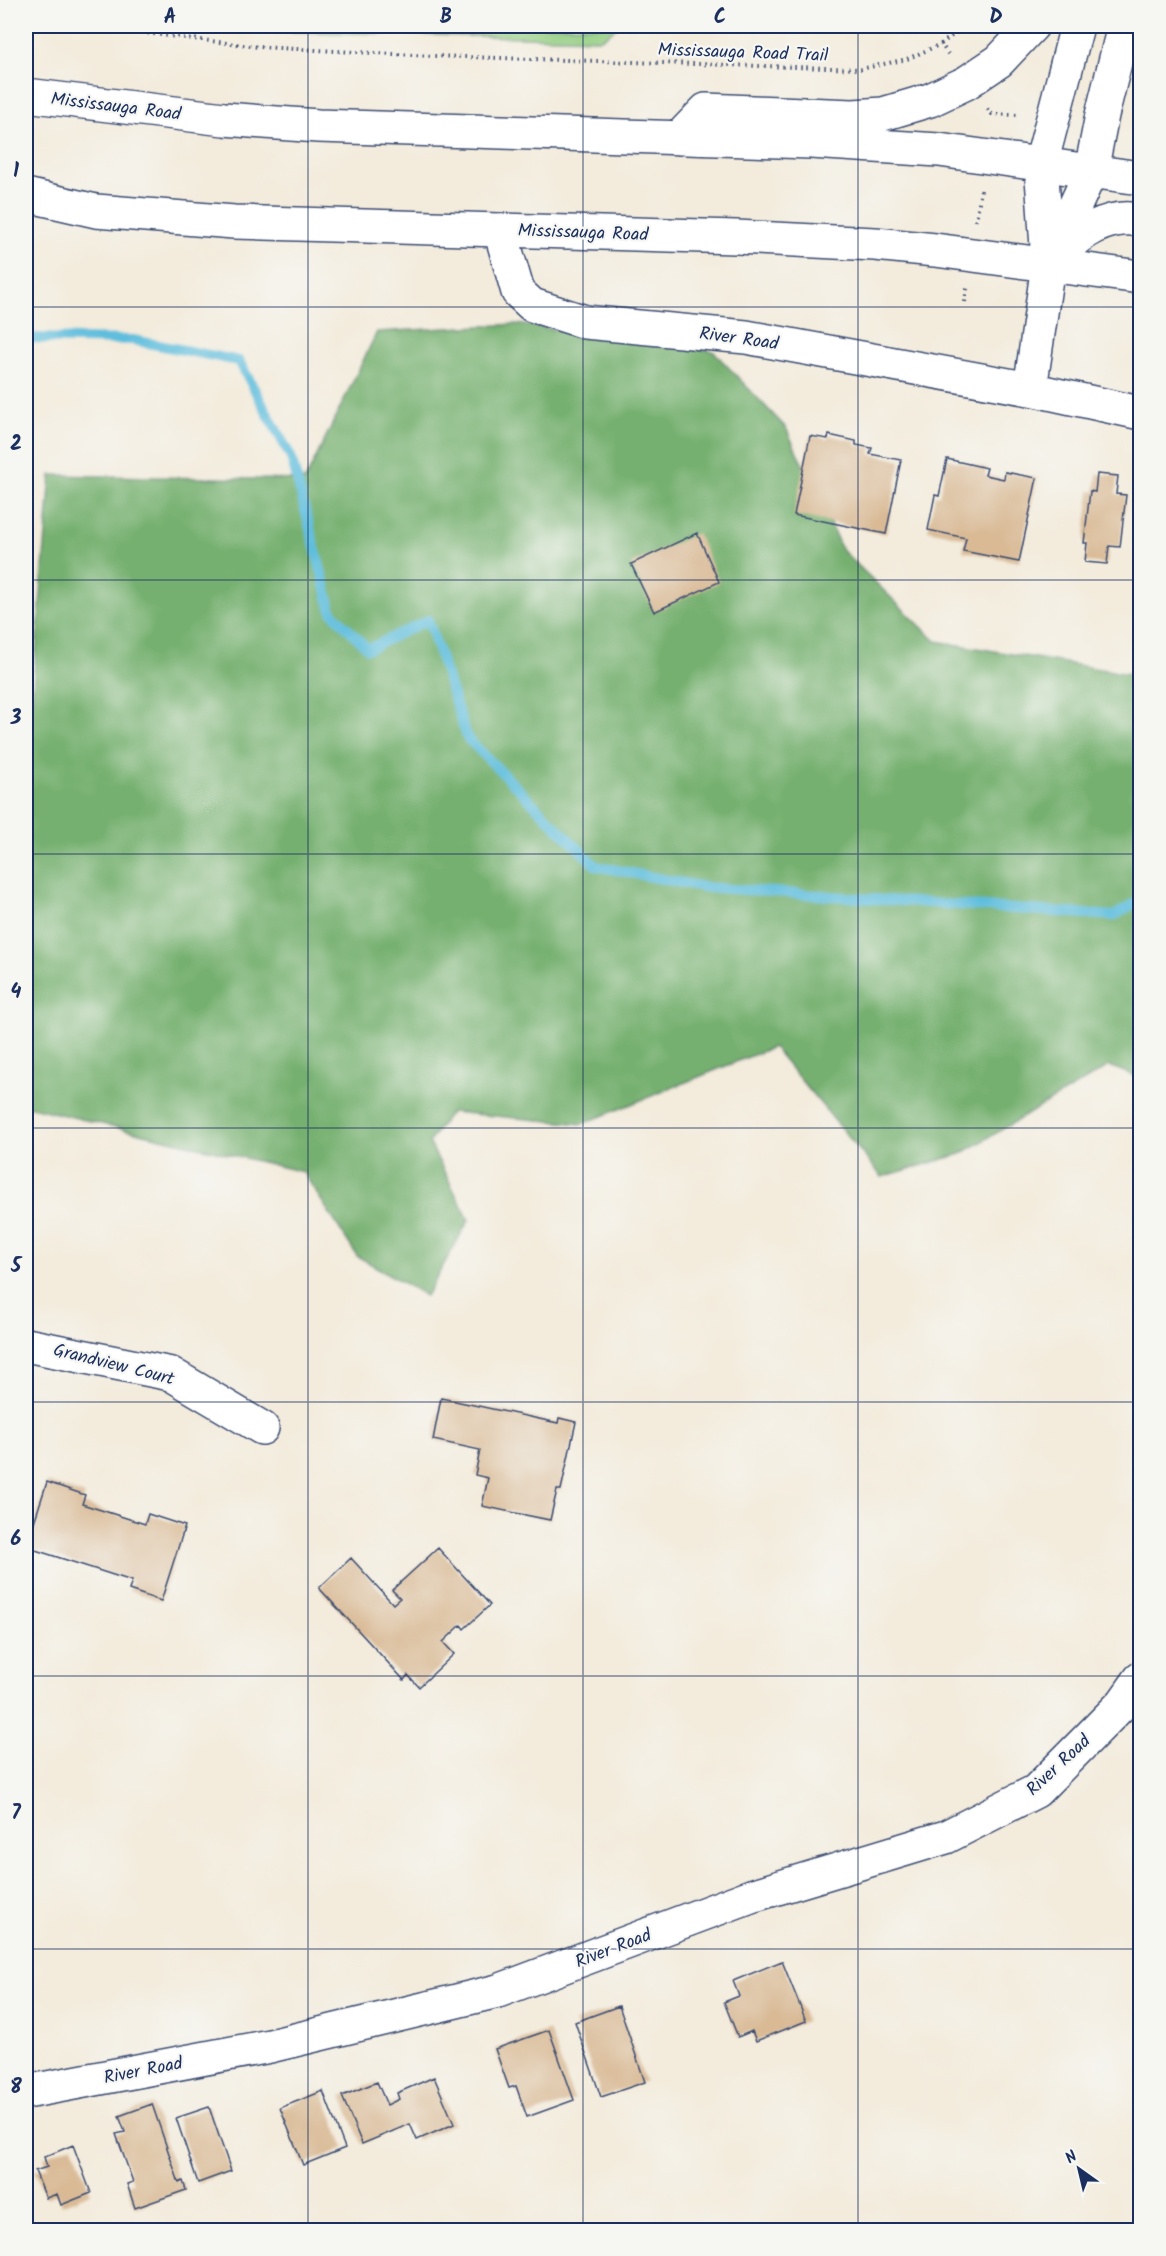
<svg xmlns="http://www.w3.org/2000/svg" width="1166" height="2256" font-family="Kalam,sans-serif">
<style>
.green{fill:#93cd81;stroke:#577e70;stroke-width:1.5}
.forest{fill:#76b06f;stroke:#487066;stroke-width:1.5}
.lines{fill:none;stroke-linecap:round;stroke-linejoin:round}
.stream{stroke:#5fbedd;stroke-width:10}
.building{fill:#d9ba95}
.minor-casing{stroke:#3b4b71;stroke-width:36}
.major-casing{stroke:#3b4b71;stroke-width:36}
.path{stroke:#3b4b71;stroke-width:4;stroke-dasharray:1.5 4.5;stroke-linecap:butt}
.minor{stroke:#fff;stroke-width:33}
.major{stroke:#fff;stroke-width:33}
.grid{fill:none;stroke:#1b2f5e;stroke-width:1.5;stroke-opacity:0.55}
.labels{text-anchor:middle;stroke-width:4.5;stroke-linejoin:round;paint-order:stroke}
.street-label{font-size:18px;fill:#1b2f5e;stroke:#f6f6f2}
.neatline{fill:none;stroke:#1b2f5e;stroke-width:2}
.grid-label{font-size:20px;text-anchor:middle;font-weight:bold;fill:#1b2f5e}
</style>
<rect width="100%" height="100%" fill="#f6f6f2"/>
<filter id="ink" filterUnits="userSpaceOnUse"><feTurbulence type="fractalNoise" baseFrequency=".0167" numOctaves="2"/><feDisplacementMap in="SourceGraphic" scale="12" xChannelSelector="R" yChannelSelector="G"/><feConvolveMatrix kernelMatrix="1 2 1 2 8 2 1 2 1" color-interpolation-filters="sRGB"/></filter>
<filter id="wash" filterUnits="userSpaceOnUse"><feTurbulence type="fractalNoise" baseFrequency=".008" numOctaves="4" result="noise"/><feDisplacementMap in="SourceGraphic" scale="24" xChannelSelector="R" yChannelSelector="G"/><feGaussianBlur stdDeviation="1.35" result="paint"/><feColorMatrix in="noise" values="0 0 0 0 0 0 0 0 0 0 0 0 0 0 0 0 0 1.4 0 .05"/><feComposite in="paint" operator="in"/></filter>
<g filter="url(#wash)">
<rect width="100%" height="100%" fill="#f3ebdb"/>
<path class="green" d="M150 26H619L601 39 149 28Z"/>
<path class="forest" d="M517 324 713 351 786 428 842 550 936 641 1129 674 1140 678V1078L1109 1066 961 1154 882 1177 773 1047 582 1124 451 1112 429 1142 469 1220 426 1296 357 1256 303 1172 26 1106V767L51 475 305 480 377 332Z"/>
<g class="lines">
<path class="stream" d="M26 338 133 340 239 361 291 457 332 612 368 649 428 620 467 738 596 866 703 887 1114 916 1140 900"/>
</g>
<g id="blocks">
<path class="building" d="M829 435 856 441V445L872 448 870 454 901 460 886 534 794 515 810 436 828 439Z
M947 459 987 468 985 475 1004 479 1005 472 1037 478 1019 562 963 551 966 538 928 530 935 495 939 496Z
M1097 474 1118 476 1116 494 1126 495 1120 547 1109 546 1107 564 1085 562 1087 543H1084L1090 491 1095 492Z
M697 533 719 582 654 612 631 564Z
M441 1398 558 1423 559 1418 576 1422 561 1490H557L550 1520 482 1506 488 1478 475 1475 480 1450 433 1440Z
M47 1482 85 1495 82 1504 145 1524 148 1514 185 1526 161 1601 129 1590 132 1581 26 1547Z
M438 1548 490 1605 464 1629 461 1625 443 1642 454 1654 419 1687 408 1675 404 1680 319 1588 351 1558 393 1604 400 1598 392 1590Z
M782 1961 806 2021 756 2041 752 2031 738 2037 724 2002 739 1996 733 1981Z
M619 2006 645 2082 601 2097 575 2022Z
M549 2030 574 2100 527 2117 516 2086 509 2088 495 2049Z
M434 2077 454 2124 417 2140 410 2124 362 2144 342 2096 377 2082 387 2105 399 2099 397 2093Z
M323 2091 345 2148 303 2165 280 2108Z
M152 2104 179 2183 183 2181 186 2190 135 2208 127 2184 133 2182 116 2134 125 2132 119 2116Z
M209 2107 231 2171 198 2183 176 2118Z
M73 2145 91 2193 61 2205 57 2194 46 2198 35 2171 47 2167 44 2157Z"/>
</g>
</g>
<g filter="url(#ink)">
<use href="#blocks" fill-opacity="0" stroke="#3b4b71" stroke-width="1.5"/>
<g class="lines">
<defs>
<path id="minor" d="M500 230 518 292 532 305 585 322 746 337 1030 389 1140 413
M1030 389 1048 265
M26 1345 171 1374 262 1428
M26 2092 270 2046 498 1991 751 1896 946 1837 1036 1791 1123 1703 1140 1679"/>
<path id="major" d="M26 95 224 119 318 126 811 142 939 150 1140 178
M679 138 706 110 853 116 883 114 930 100 966 83 999 61 1032 26
M26 195 96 211 234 222 736 237 875 244 935 250 1140 277
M1056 257C1079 234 1106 213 1140 220
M1048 260 1041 164 1077 26
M1048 265 1091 171 1102 115 1124 26"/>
</defs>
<use href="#minor" class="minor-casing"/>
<use href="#major" class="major-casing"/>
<path class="path" d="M88 26 259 47 433 56 861 69 907 59 941 44 948 54
M941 44 965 26
M987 109 992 114 1019 115
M976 221 981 190
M965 302 967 288"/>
<use href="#minor" class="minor"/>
<use href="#major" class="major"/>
</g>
</g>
<path class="grid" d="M308 26V2230M583 26V2230M858 26V2230M26 307H1140M26 580H1140M26 854H1140M26 1128H1140M26 1402H1140M26 1676H1140M26 1949H1140"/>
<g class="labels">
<g class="street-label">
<text transform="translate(743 52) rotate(2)" y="6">Mississauga Road Trail</text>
<text transform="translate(116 106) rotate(7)" y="6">Mississauga Road</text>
<text transform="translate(583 232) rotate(2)" y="6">Mississauga Road</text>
<text transform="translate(739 338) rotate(8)" y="6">River Road</text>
<text transform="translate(114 1364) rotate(14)" y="6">Grandview Court</text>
<text transform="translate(1058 1765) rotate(-43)" y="6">River Road</text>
<text transform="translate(613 1948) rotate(-21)" y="6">River Road</text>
<text transform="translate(143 2070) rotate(-11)" y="6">River Road</text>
</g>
</g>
<rect width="1166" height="2256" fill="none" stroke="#f6f6f2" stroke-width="66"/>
<g transform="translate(1079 2169) rotate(326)" stroke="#f6f6f2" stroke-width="4.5" paint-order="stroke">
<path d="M0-4.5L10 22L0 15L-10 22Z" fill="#1b2f5e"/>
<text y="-9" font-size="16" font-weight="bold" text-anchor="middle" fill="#1b2f5e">N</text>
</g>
<rect x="33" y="33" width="1100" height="2190" class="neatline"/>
<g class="grid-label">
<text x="170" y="23">A</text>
<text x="446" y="23">B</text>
<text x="720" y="23">C</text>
<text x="996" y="23">D</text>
<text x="16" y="177">1</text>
<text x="16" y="450">2</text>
<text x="16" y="724">3</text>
<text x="16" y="998">4</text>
<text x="16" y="1272">5</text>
<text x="16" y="1545">6</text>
<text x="16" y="1819">7</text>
<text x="16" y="2093">8</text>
</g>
</svg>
